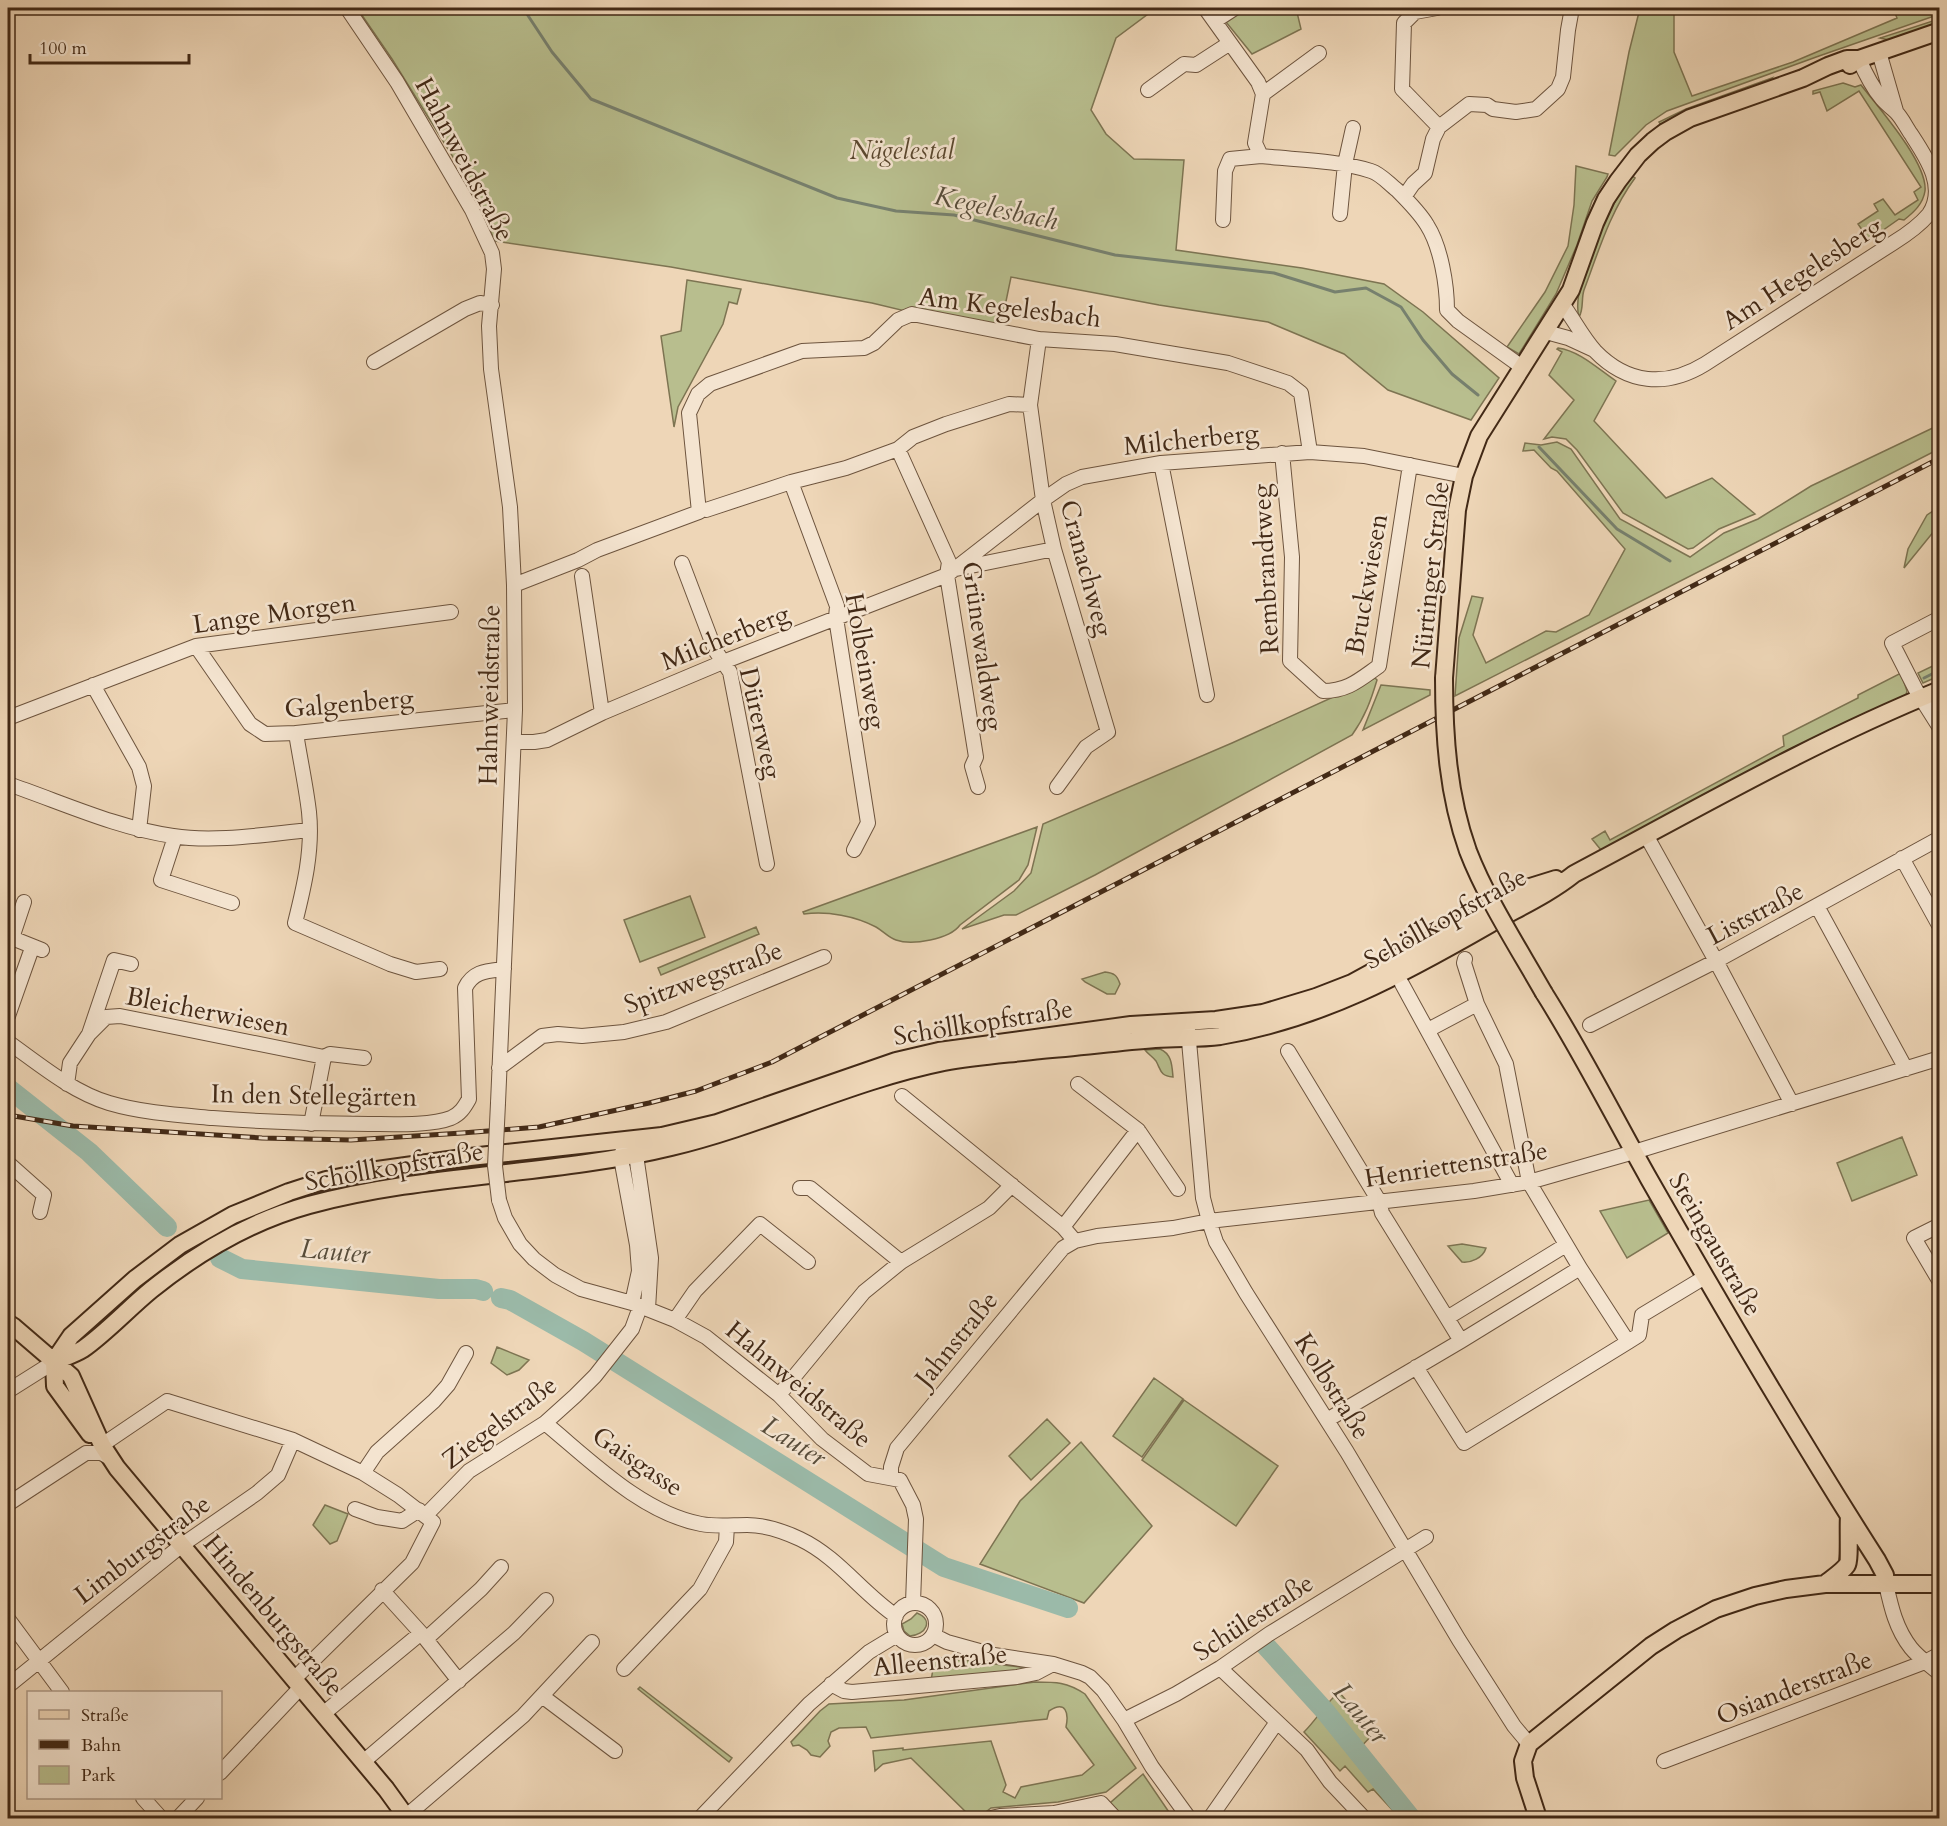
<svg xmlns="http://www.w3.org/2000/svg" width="1947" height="1826" font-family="Cardo,serif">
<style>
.green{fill:#b8be8e;stroke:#7d7452;stroke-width:1.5}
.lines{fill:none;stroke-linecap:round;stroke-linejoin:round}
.stream{stroke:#77806e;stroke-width:3}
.river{stroke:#9bbaa9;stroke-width:20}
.minor-casing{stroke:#6d543e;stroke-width:16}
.major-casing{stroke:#422916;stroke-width:20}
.minor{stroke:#f4e4d0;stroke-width:14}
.major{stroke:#eed6b7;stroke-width:16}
.rail-casing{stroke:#422916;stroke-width:5}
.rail{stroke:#f4e4d0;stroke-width:3;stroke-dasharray:9;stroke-linecap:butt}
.minor-bridge-casing{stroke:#6d543e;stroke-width:16;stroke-linecap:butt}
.major-bridge-casing{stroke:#422916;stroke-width:20;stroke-linecap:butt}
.minor-bridge{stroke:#f4e4d0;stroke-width:14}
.major-bridge{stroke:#eed6b7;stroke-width:16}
.labels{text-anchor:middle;stroke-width:5;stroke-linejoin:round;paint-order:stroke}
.park-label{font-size:26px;font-style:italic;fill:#5a472e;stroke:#f4e4d0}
.street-label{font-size:26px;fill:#422916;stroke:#f4e4d0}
.water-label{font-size:27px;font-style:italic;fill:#584d3b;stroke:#f4e4d0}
</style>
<rect width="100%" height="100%" fill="#eed6b7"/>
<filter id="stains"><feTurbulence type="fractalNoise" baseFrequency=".00333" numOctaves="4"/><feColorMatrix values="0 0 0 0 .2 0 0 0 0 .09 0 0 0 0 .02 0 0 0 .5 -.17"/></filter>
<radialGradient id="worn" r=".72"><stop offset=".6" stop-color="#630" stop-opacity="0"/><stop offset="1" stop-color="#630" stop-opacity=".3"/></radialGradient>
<path class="green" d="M357 8H1144L1148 14 1116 38 1091 110 1106 134 1134 159 1184 160 1176 250 1302 268 1384 284 1423 312 1499 378 1471 420 1388 390 1344 354 1268 322 1159 305 1011 277 1004 311H1002L1001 325 906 309 905 311 872 303 671 267 495 241 463 173 392 59Z
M1246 8H1296L1301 29 1252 54 1226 22Z
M1640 8H1674V52L1692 96 1793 62 1897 18 1893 8H1939L1940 14 1819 56 1667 111 1646 125 1615 156 1609 155 1629 52Z
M1939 19V23L1889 40 1880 38Z
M1772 78 1765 86 1662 126 1659 122 1686 109Z
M1843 83 1855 87 1861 85C1878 107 1928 163 1925 191 1923 204 1914 212 1904 220L1899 219 1869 240 1858 224 1878 211 1874 204 1883 199 1895 215 1918 200 1914 192 1921 187 1859 91 1827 111 1820 92 1813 94V91Z
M1576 166 1608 174 1607 177 1592 201 1577 245 1556 294 1519 354 1507 347 1545 292 1568 246 1574 205Z
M1631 175 1635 178C1610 212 1599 250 1584 290 1581 299 1584 309 1579 317 1570 286 1612 202 1631 175Z
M687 280 741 289 737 304 729 302 723 324 678 407 674 427 661 336 681 331Z
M1558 348C1580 351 1598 369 1616 381L1594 421 1666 498 1712 478 1755 514 1719 529 1693 548 1688 549 1623 513 1577 450 1566 439 1552 437 1544 439 1574 400 1549 375 1562 352 1557 349Z
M1939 425V449L1455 696 1459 638 1472 596 1483 598 1473 635 1486 663 1546 631 1556 632 1589 615 1625 549 1557 471 1551 468 1534 450 1523 451 1525 443 1541 445 1557 442 1571 449 1620 519 1690 557 1724 533 1758 519 1811 486Z
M1939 507V525L1904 568 1908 549 1927 515Z
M1939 663V676L1923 683 1918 673Z
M1901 673 1907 691 1906 695 1903 698 1790 749 1601 850 1592 839 1605 831 1610 840 1784 746 1783 736 1858 698V695Z
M1375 678 1377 680C1371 700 1365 717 1352 735L1095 875 1016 915H1004L962 929 1014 891 1031 873 1043 824 1232 743Z
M1381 685 1430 690V695L1363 730Z
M1037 827 1028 865 1019 880 960 925C950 939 912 946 896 940 889 938 883 931 876 927 855 916 828 911 804 914L803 912Z
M690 896 705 937 640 962 624 920Z
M756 927 759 934 661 975 658 968Z
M1105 972C1114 973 1117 975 1120 984L1115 994H1107L1085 982 1082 979Z
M1160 1049C1172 1054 1172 1066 1173 1077 1160 1076 1161 1070 1156 1061 1153 1057 1148 1054 1145 1050Z
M1902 1137 1917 1175 1852 1201 1837 1163Z
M1649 1200 1668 1233 1627 1258 1600 1211Z
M1462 1244 1486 1248C1483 1258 1471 1263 1462 1262L1448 1246Z
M497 1347 529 1360 519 1370 507 1375 491 1363Z
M1154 1378 1183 1399 1142 1457 1113 1436Z
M1184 1400 1278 1466 1236 1526 1142 1460Z
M1047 1419 1070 1443 1031 1480 1009 1456Z
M1081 1442 1152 1526 1084 1603 980 1564 1020 1501Z
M325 1505 348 1514 337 1541 330 1544 313 1525Z
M917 1613C934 1620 926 1635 910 1636L904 1631 902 1624 911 1619Z
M935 1657 1037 1669 931 1681Z
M1035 1682C1056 1682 1067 1682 1085 1694L1136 1768 1106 1792 1058 1802 991 1808 978 1818H972L911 1758 883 1764 875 1771 873 1751 903 1748V1750L991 1741 1006 1785 1003 1792 1015 1798 1021 1787 1082 1775 1094 1765 1066 1727C1069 1713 1066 1700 1049 1711L1047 1719 871 1738 866 1727 839 1728 831 1732 828 1741 830 1746 820 1757 811 1755 807 1750 799 1745 793 1746 791 1742 820 1711 829 1704 904 1700Z
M640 1687 732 1758 729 1762 638 1689Z
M1339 1692 1374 1733 1356 1752 1408 1805 1396 1814 1373 1789 1368 1792 1345 1766 1340 1771 1304 1732C1317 1719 1325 1704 1339 1692Z
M1143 1774 1173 1818H1119L1110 1803Z"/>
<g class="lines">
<path class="stream" d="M523 8 552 52 591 99 837 198 896 211 954 215 1115 255 1274 273 1335 292 1366 288 1401 307 1423 340 1452 374 1478 395
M1539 447 1617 529 1670 561
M1924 678 1940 670"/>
<path class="river" d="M8 1088 89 1152 167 1227
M220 1258 242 1269 439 1289H476L483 1291
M501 1298 510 1300 583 1341 944 1567 1068 1608
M1265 1645 1324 1710 1411 1818"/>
<defs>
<path id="minor" d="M347 8 397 82 472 210 492 253 494 269 489 326 491 369 510 507 514 585 515 710 498 1103
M1205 8 1258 82 1263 94 1255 143 1261 156C1297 160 1337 160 1371 171 1381 174 1389 184 1397 190 1407 200 1420 213 1427 225 1441 247 1447 285 1447 310L1458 321 1522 367
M1437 8 1415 12 1404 23 1402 89 1439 127
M1215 21 1235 8
M1879 52 1896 111
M1148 90 1184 64 1196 65 1230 43
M1263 94 1319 53
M1404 197 1413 184 1425 173 1433 139 1439 127 1469 104 1487 105 1493 109 1516 112 1536 109 1558 89 1563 77 1568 30 1572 8
M1340 214 1345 164 1353 128
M1223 220 1225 171 1230 159 1261 156
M1563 305C1574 320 1583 338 1595 351 1627 384 1666 388 1705 364L1893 243C1906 235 1919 226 1929 214 1947 187 1926 157 1911 134 1906 127 1902 118 1896 112 1891 107 1886 104 1882 99 1872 87 1865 73 1859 59
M1546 332 1568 338 1594 350
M1039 339 1030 405 1043 500 1054 549 1108 732 1086 747 1057 787
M374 362 465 309 480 303 492 305
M898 449 949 562 947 575 976 757 972 766 978 787
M1282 453 1292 557 1290 661 1323 691C1348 691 1359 680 1379 666L1410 465
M1161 463 1207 695
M791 482 837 606 836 618 868 823 854 850
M706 510 791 482 846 468 898 449 913 437 946 424 1009 404 1030 405
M682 563 715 650 730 672 767 864
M956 569 1054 549
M582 576 602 713
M514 585 578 560 597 550 699 512 689 413 698 394 710 384 802 351 864 348 874 343 898 320 912 314 1039 339 1115 344 1228 363 1288 383 1301 393 1310 452
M1940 618 1892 643 1916 690 1940 728
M196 646 250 724 265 734 296 733 515 710
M93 685 139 767 144 786 139 830
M8 718 196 646 451 612
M296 733C300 759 306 786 309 812 313 850 304 887 295 923L390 964 416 972 440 969
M514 742H534L547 740 602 713 723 662 947 575 1043 500 1066 484 1082 477 1161 463 1310 452 1364 456 1464 476
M8 784C61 802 117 828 173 836 215 843 267 834 309 830
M1646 835 1716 961 1792 1104
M175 837 161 880 232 903
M1902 858 1940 927
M24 902 12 938 42 950
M1817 906 1906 1069
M1465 959 1464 963 1477 1004 1506 1064 1529 1182 1580 1268 1628 1342
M1402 984 1512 1185
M8 1016 32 948
M1590 1025 1716 961 1940 838
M1188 1030 1203 1198 1209 1221 1216 1242 1246 1293 1347 1452 1459 1640 1514 1726 1529 1744
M1428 1030 1477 1004
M89 1034 106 1017 120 1016 324 1057 311 1124
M8 1042C39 1064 72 1092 109 1103 143 1113 179 1115 213 1118 265 1122 317 1124 369 1124 390 1124 431 1126 451 1118 460 1114 464 1108 469 1099L465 988C473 971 487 971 504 969
M1288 1051 1379 1201 1382 1213 1447 1318
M324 1057 330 1054 364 1058
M499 1068 542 1036 558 1034 582 1036 624 1032 666 1022 824 957
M67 1084 70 1063 89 1034 114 960 131 964
M1078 1084 1138 1130 1178 1189
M902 1096 1063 1227 1075 1241
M631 1146 636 1155 651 1258 648 1309
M623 1149 621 1158 637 1245 639 1271 632 1303
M8 1163 44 1195 40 1212
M800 1188H810L901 1262
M499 1200 505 1218 520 1244 534 1259 555 1275 581 1289 632 1303 675 1320 706 1337 779 1395 822 1439 868 1474 900 1480 913 1505 916 1519 913 1603
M1940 1225 1914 1238 1940 1282
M1063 1227 1138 1130
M675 1320 695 1291 760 1224 808 1262
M1461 1341 1447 1318 1566 1245
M1416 1367 1464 1443 1628 1342 1639 1335 1642 1315 1705 1277
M8 1391 54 1362
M779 1395 864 1292 901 1262 989 1208 1012 1185
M1327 1420 1461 1341 1580 1268
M545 1423C590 1460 642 1513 701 1524 716 1527 732 1525 747 1525 766 1525 783 1531 800 1539 838 1557 862 1593 896 1616
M102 1445 167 1401 293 1440 363 1473 398 1495 433 1522 412 1563 294 1679
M363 1473 377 1452 434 1401 448 1385 466 1353
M891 1477V1467L897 1448 1053 1260 1063 1248 1075 1241 1097 1236 1173 1228 1209 1221 1474 1191 1529 1182 1634 1152 1940 1058
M8 1504 86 1453H101L110 1458
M355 1509 377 1517 402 1521 419 1510
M425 1516 469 1471 545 1423 575 1396 595 1376 632 1329 640 1307
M1886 1584C1891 1607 1896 1629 1911 1648 1919 1658 1930 1665 1940 1674
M382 1590 421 1633 459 1681
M894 1624a21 21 0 1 1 42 0a21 21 0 1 1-42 0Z
M8 1619 62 1692
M933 1635 947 1642 994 1655 1053 1664 1082 1673 1090 1677 1103 1690 1124 1720 1152 1767 1189 1818
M426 1639 481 1589 501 1567
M1220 1668 1307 1750 1330 1782 1364 1818
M624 1669 700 1589 726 1542 727 1526
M831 1684 844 1691 852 1692 1017 1677 1036 1673 1053 1664
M8 1686 182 1545 257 1493 278 1475 293 1440
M542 1696 615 1751
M323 1714 421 1633
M1124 1720 1176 1694 1220 1668 1269 1634 1426 1537
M1664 1761 1925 1662 1940 1654
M363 1762 514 1633 546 1600
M220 1773 301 1687
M143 1798 161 1818
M178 1818 197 1798
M404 1818 523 1716 592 1642
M700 1818 809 1704 869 1652 897 1635
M991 1818 1000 1816 1054 1813 1101 1803 1115 1818
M1210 1818 1277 1722"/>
<path id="major" d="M1850 65 1859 59 1940 31
M1444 678 1457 510 1464 476 1479 436 1571 290 1595 223 1606 199 1618 181 1638 155 1653 141 1665 132 1690 118 1803 78 1828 66 1847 59H1859
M1544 993C1582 1053 1614 1117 1649 1179 1722 1307 1797 1435 1877 1560L1885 1575 1886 1584
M8 1323 14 1327 71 1376 102 1445 117 1468 386 1789 407 1818
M54 1361 71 1336 135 1279 180 1245 233 1215 289 1192 326 1180 370 1171 470 1157 662 1136 717 1123 896 1061 939 1051 1131 1025 1216 1020 1263 1013 1316 997 1352 983 1524 889 1556 879
M54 1362C63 1358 75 1354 83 1349 106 1333 129 1308 151 1290 197 1253 251 1221 309 1205 427 1173 552 1176 671 1147 764 1125 850 1081 944 1062 976 1056 1009 1054 1041 1050 1079 1047 1117 1042 1155 1039 1177 1037 1198 1039 1220 1036 1321 1019 1403 974 1490 924 1518 908 1549 894 1574 874 1695 810 1812 742 1940 690
M54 1362 55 1386 90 1434
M1825 1584C1832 1578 1842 1572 1847 1565 1850 1561 1848 1525 1849 1516
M1538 1818 1525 1778 1523 1761 1529 1744 1651 1646 1676 1630 1716 1609 1755 1596 1786 1589 1825 1584H1940"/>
</defs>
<use href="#minor" class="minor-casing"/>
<use href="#major" class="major-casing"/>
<use href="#minor" class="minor"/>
<use href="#major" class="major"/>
<defs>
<path id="rail" d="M8 1115 73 1126 262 1138 351 1140 462 1133 539 1127 649 1103 696 1091 772 1062 1940 458"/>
</defs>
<use href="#rail" class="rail-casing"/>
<use href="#rail" class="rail"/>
<defs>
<path id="minor-bridge" d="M498 1103 495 1166 499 1200"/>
<path id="major-bridge" d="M1444 678C1444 737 1448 795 1468 851 1486 898 1519 949 1544 993"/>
</defs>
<use href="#minor-bridge" class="minor-bridge-casing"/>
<use href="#major-bridge" class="major-bridge-casing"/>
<use href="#minor-bridge" class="minor-bridge"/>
<use href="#major-bridge" class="major-bridge"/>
</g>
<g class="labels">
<g class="park-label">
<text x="902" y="159">Nägelestal</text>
</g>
<g class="street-label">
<text transform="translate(465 159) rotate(62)" y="9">Hahnweidstraße</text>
<text transform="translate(1802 273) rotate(-33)" y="9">Am Hegelesberg</text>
<text transform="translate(1010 307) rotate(7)" y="9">Am Kegelesbach</text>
<text transform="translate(1191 439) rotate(-6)" y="9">Milcherberg</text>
<text transform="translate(1087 568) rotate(75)" y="9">Cranachweg</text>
<text transform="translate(1265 569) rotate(-93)" y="9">Rembrandtweg</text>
<text transform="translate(1430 575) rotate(-84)" y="9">Nürtinger Straße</text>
<text transform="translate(1366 584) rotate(-80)" y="9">Bruckwiesen</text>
<text transform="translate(274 613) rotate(-8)" y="9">Lange Morgen</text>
<text transform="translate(725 637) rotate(-22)" y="9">Milcherberg</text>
<text transform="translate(983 646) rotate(82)" y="9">Grünewaldweg</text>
<text transform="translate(866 661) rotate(80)" y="9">Holbeinweg</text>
<text transform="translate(489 695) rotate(-89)" y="9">Hahnweidstraße</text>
<text transform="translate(349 703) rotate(-5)" y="9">Galgenberg</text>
<text transform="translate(761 723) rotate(77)" y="9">Dürerweg</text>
<text transform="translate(1755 913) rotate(-28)" y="9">Liststraße</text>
<text transform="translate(1445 918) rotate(-29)" y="9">Schöllkopfstraße</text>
<text transform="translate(703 977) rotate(-20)" y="9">Spitzwegstraße</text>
<text transform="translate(208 1011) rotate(11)" y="9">Bleicherwiesen</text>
<text transform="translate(983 1022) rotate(-9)" y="9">Schöllkopfstraße</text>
<text transform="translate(314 1095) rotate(1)" y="9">In den Stellegärten</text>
<text transform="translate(1456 1164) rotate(-9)" y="9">Henriettenstraße</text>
<text transform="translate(394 1166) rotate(-10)" y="9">Schöllkopfstraße</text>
<text transform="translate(1716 1244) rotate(60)" y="9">Steingaustraße</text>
<text transform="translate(956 1339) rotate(-51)" y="9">Jahnstraße</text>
<text transform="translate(799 1384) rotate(40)" y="9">Hahnweidstraße</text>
<text transform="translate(1333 1386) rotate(58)" y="9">Kolbstraße</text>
<text transform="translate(499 1422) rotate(-37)" y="9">Ziegelstraße</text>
<text transform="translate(638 1461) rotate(34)" y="9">Gaisgasse</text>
<text transform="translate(142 1549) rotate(-37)" y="9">Limburgstraße</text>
<text transform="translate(274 1615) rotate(50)" y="9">Hindenburgstraße</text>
<text transform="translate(1253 1617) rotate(-33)" y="9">Schülestraße</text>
<text transform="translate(940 1660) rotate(-6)" y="9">Alleenstraße</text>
<text transform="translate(1794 1687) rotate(-21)" y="9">Osianderstraße</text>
</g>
<g class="water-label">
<text transform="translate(996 208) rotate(12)" y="9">Kegelesbach</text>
<text transform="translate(335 1251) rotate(5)" y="9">Lauter</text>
<text transform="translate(794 1441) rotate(32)" y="9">Lauter</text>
<text transform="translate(1361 1713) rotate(50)" y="9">Lauter</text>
</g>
</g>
<rect width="1947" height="1826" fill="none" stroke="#eed6b7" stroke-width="30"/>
<rect x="9" y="9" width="1929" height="1808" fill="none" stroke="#422916" stroke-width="3"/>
<rect x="15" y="15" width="1917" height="1796" fill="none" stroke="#422916" stroke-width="1.5"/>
<rect x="27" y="1691" width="195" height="108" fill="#f4e4d0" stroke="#ad9986" stroke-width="1.5"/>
<rect x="39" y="1710" width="30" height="9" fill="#eed6b7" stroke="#ad9986" stroke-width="1.5"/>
<text x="81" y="1721" font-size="18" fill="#422916">Straße</text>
<rect x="39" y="1740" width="30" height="9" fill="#422916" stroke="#ad9986" stroke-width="1.5"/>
<text x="81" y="1751" font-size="18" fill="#422916">Bahn</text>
<rect x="39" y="1766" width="30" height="18" fill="#b8be8e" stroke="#ad9986" stroke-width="1.5"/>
<text x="81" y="1781" font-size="18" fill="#422916">Park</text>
<path d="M30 54v9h159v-9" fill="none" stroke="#422916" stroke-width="3"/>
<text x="39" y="54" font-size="18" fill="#422916" stroke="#f4e4d0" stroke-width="4.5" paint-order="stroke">100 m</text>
<rect width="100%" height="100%" filter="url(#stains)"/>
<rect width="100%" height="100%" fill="url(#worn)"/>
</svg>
